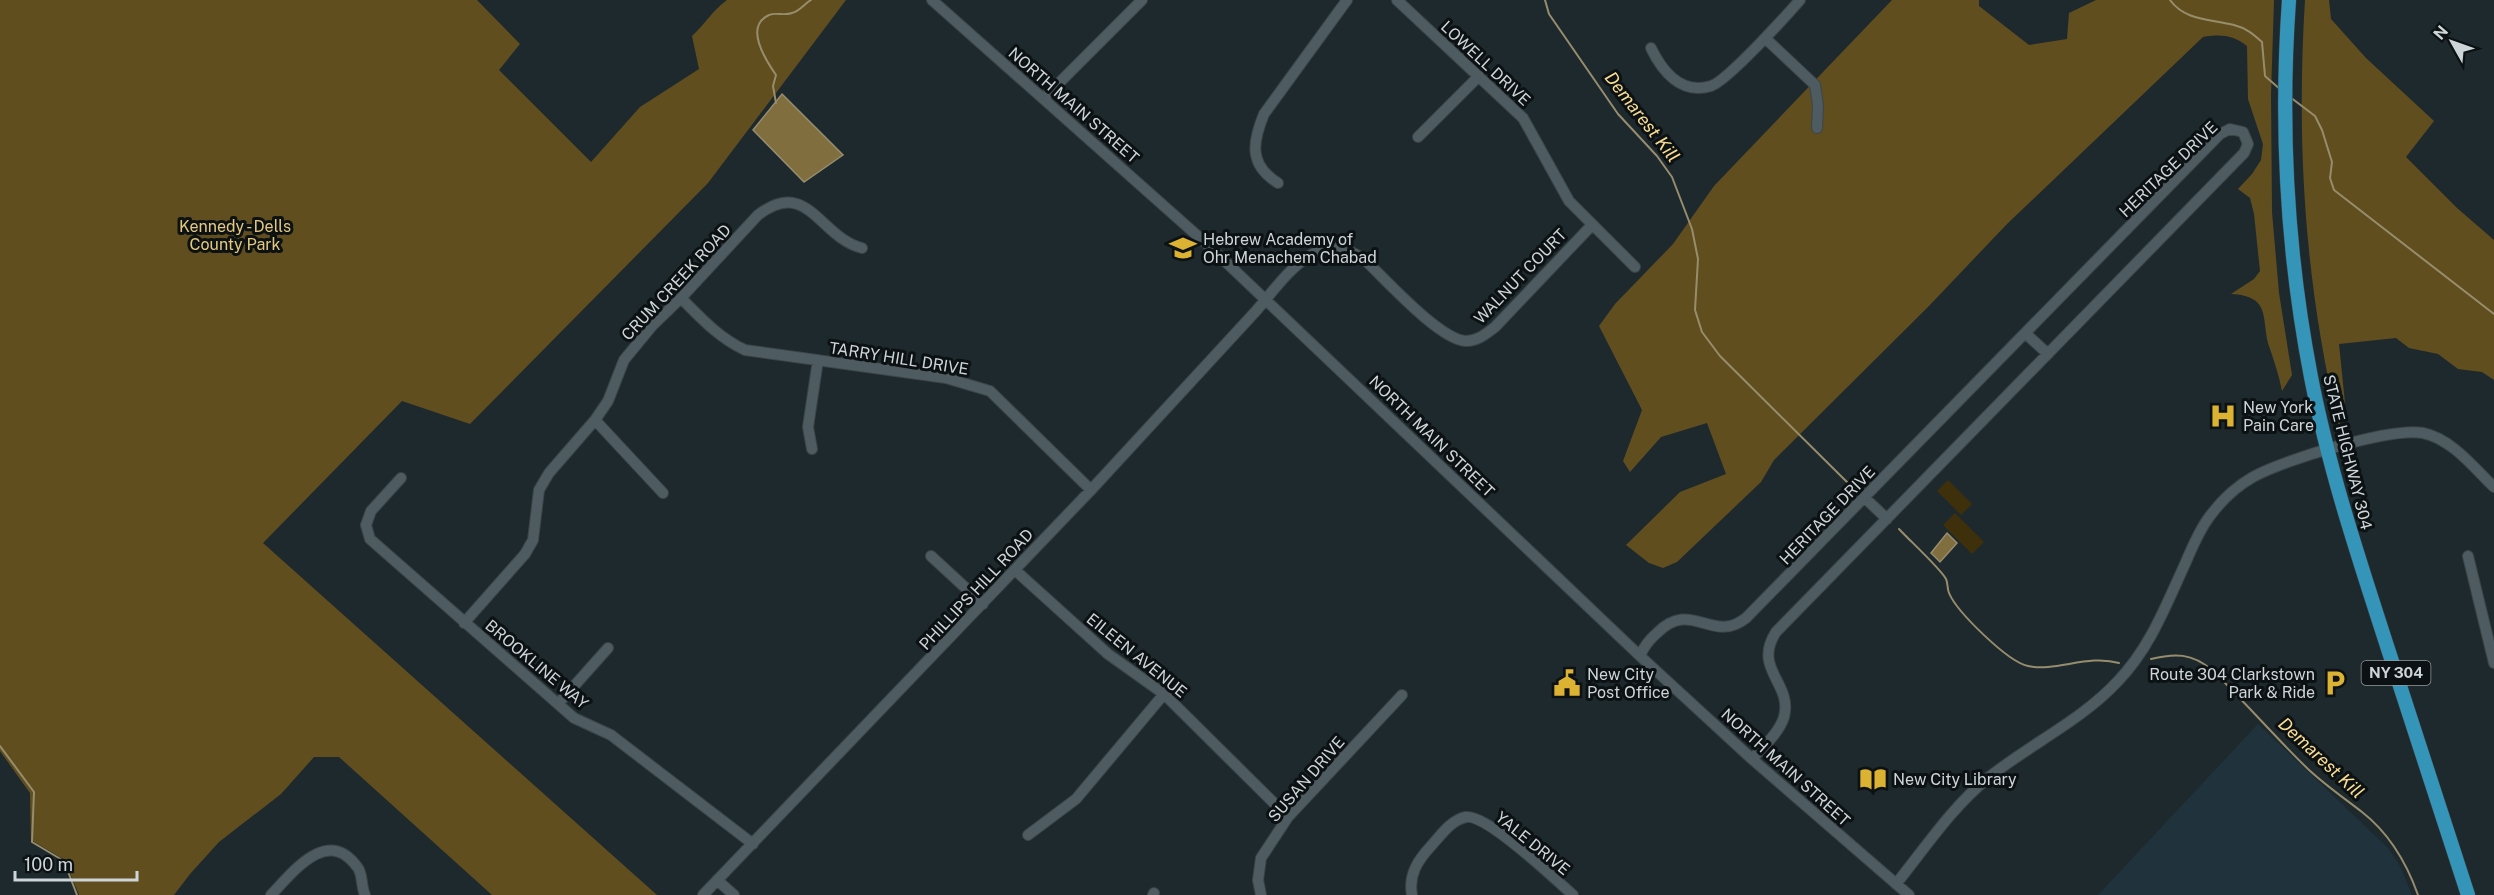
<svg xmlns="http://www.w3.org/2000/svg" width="2494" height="895" font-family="'Public Sans',sans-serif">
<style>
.built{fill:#20323b}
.green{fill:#3d300b}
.forest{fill:#604e1f}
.water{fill:#806e3f;stroke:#978d6d;stroke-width:1.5}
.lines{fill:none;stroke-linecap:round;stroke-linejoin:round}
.stream{stroke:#978d6d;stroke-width:2}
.minor-casing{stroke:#3b4548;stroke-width:12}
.major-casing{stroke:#3b4548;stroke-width:15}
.minor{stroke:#4e5b60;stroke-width:10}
.major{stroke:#3495b8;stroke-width:14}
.labels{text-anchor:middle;stroke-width:6;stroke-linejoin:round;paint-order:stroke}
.shield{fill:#0c1113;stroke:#949a9d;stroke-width:1.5}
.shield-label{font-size:15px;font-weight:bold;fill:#ced5d8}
.street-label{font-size:16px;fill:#ced5d8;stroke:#0c1113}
.park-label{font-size:16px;fill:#e5c87e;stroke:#0c1113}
.poi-label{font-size:16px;fill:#ced5d8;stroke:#0c1113;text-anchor:start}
.water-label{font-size:18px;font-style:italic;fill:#f9dc91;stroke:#0c1113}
</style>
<rect width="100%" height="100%" fill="#1e292e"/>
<path class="built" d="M2258 724 2388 848 2400 866 2412 895H2098Z"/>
<path class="green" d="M1948 480 1972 504 1961 515 1937 491Z
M1955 513 1984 542 1972 554 1943 525Z"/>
<path class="forest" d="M0 0H477L520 44 499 70 591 162 640 107 699 69 692 36C705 24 713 10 727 0H846L708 183 470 424 402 401 263 543 657 895H492L339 757H314L281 794 219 842 190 874 174 895H79L65 860 31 840 30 793 0 751Z
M1892 0H1979V6L2029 45 2067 39 2069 13 2096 0H2274L2271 95 2272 212 2279 293 2292 375 2282 391C2279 375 2274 361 2269 346 2261 319 2272 296 2231 294L2254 279 2260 271 2254 214 2250 198 2238 189 2252 174 2261 160 2263 144 2248 99 2247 46C2233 35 2220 34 2203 37L2007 224 1928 307 1774 460 1761 482 1677 562 1663 568 1649 563 1626 545 1680 492 1726 474 1707 423 1661 437 1630 472 1623 461 1642 410 1599 326 1615 304 1673 244 1714 186Z
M2305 0H2329L2331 19 2366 58 2434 121 2406 157 2457 208 2494 240V380L2482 372 2458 369 2438 354 2409 348 2396 338 2339 344 2345 403 2339 427C2305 287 2296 144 2305 0Z"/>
<path class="water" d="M782 94 843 155 804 182 753 130Z
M1947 533 1957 543 1940 562 1931 553Z"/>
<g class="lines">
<path class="stream" d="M1545 0 1549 14 1618 114 1657 156 1672 177 1692 229 1698 259 1695 310 1702 332 1720 356 1851 486
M2170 0C2185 21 2211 19 2234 25 2246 28 2253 34 2262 42L2265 76 2281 90
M2290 97 2315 116 2322 130 2332 162 2330 178 2334 190 2494 314
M776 103 773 86 776 75C765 59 744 26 769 15 776 12 784 16 792 13 800 11 804 4 811 0
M1899 529C1909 540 1940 568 1946 579 1948 583 1947 588 1949 593 1957 612 2008 662 2028 666 2056 672 2088 654 2119 663
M2151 659C2175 653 2192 653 2212 670 2245 702 2275 737 2308 769 2325 785 2344 798 2362 812 2389 833 2407 864 2418 895
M0 746 34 792 32 842 64 861 77 895"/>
<defs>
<path id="minor" d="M932 0 1209 246 1640 656 1752 759 1909 895
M1397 0 1523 118 1569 201 1635 267
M1765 38 1815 85 1818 105 1817 128
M1651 48C1662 71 1681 95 1711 86 1727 81 1786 16 1800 0
M1044 98 1142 0
M1418 137 1479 76
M1278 183C1249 165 1252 143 1264 114L1347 0
M681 298C701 318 719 338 745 350L946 378 990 391 1091 490
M2025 333 2048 354
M595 420 663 493
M812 449 808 427 818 360
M401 478 371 511 366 525 370 539 574 718 611 735 753 844
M1865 498 1887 519
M931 556 983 604
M2468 556 2494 663
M1015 570 1108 654 1164 694 1288 817
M464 623 525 554 533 540 539 490 549 473 595 420 608 401 624 360 652 326 681 298 758 215C808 177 819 237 862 248
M1640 656C1644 646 1650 639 1657 633 1692 598 1712 645 1746 618L2220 134 2230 129 2243 132 2248 144 2244 153 1776 632C1752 669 1793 683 1784 717 1779 733 1763 747 1752 759
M558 704 608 648
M1028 835 1076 799 1164 694
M717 880 734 895
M1896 884C1925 848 1952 807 1988 778 2030 744 2081 721 2118 681 2150 648 2166 605 2185 564 2192 548 2199 530 2210 516 2221 501 2237 486 2253 477 2283 460 2391 427 2423 433 2452 439 2474 468 2494 487
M271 895C293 872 328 825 358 868 363 875 361 887 365 895
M703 895 1091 490 1256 311C1284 279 1318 223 1366 261 1386 280 1440 340 1466 341 1478 341 1487 333 1495 327L1592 225
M1153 895 1154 893
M1261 895 1258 880 1261 858 1288 817 1402 695
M1412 895C1408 875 1418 860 1431 846 1441 835 1451 820 1466 817 1487 814 1555 879 1573 895"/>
<path id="major" d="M2289 0C2280 126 2287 253 2311 377 2329 470 2359 559 2388 649 2415 731 2441 813 2468 895"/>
</defs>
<use href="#minor" class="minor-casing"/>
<use href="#major" class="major-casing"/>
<use href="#minor" class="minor"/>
<use href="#major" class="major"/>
</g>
<defs>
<symbol id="school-bare" viewBox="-9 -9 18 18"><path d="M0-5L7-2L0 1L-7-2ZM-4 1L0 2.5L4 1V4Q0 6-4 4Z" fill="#dcb233" stroke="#0c1113" stroke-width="2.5" paint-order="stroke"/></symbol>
<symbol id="hospital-bare" viewBox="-9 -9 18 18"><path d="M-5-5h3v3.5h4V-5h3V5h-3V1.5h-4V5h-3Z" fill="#dcb233" stroke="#0c1113" stroke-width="2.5" paint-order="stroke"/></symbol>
<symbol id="civic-bare" viewBox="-9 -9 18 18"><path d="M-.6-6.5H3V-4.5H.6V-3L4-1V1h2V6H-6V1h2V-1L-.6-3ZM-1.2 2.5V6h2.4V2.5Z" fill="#dcb233" stroke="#0c1113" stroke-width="2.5" paint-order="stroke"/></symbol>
<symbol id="parking-bare" viewBox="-9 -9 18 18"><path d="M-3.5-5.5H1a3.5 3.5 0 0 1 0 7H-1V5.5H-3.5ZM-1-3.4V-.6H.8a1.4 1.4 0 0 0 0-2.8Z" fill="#dcb233" stroke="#0c1113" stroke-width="2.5" paint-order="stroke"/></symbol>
<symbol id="library-bare" viewBox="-9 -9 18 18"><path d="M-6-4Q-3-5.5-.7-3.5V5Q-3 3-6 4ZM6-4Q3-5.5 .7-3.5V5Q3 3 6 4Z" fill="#dcb233" stroke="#0c1113" stroke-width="2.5" paint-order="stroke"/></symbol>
</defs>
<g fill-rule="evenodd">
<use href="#school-bare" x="1164" y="229" width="38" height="38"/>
<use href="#hospital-bare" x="2204" y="397" width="38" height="38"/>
<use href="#civic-bare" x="1548" y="664" width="38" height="38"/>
<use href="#parking-bare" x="2316" y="664" width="38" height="38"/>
<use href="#library-bare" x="1854" y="760" width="38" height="38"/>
</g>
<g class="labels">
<rect class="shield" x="2361.5" y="661" width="69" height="24" rx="4.5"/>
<g class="shield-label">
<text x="2396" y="678">NY 304</text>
</g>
<g class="street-label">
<text transform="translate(1486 63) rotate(43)" y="6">LOWELL DRIVE</text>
<text transform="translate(1074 105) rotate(41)" y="6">NORTH MAIN STREET</text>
<text transform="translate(2168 169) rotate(-44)" y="6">HERITAGE DRIVE</text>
<text transform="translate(1520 276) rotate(-46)" y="6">WALNUT COURT</text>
<text transform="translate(676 282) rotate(-47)" y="6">CRUM CREEK ROAD</text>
<text transform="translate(899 358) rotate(9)" y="6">TARRY HILL DRIVE</text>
<text transform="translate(1432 436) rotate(44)" y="6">NORTH MAIN STREET</text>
<text transform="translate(2348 452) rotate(76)" y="6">STATE HIGHWAY 304</text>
<text transform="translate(1827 515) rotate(-46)" y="6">HERITAGE DRIVE</text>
<text transform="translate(976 589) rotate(-47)" y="6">PHILLIPS HILL ROAD</text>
<text transform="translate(1137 655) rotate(39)" y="6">EILEEN AVENUE</text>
<text transform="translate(537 664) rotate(40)" y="6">BROOKLINE WAY</text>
<text transform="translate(1786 767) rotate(42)" y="6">NORTH MAIN STREET</text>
<text transform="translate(1306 779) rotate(-49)" y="6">SUSAN DRIVE</text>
<text transform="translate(1533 843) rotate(39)" y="6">YALE DRIVE</text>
</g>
<g class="park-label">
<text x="235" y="232">Kennedy - Dells<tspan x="235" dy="18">County Park</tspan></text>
</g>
<g class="poi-label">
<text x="1203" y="245">Hebrew Academy of<tspan x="1203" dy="18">Ohr Menachem Chabad</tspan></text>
<text x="2243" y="413">New York<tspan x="2243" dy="18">Pain Care</tspan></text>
<text x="1587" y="680">New City<tspan x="1587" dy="18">Post Office</tspan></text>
<text x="2315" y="680" text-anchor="end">Route 304 Clarkstown<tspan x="2315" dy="18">Park &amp; Ride</tspan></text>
<text x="1893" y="785">New City Library</text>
</g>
<g class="water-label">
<text transform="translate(1642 117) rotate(52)" y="6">Demarest Kill</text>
<text transform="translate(2321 758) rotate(43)" y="6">Demarest Kill</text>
</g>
</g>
<g transform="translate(2452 42) rotate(310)" stroke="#0c1113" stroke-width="4.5" paint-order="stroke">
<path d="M0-4.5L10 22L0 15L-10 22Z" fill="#ced5d8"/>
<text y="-9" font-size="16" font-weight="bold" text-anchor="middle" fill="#ced5d8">N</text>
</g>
<path d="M15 871v9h122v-9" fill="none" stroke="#ced5d8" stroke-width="3"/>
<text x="24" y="871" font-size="18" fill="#ced5d8" stroke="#0c1113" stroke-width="4.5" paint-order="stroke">100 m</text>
</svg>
